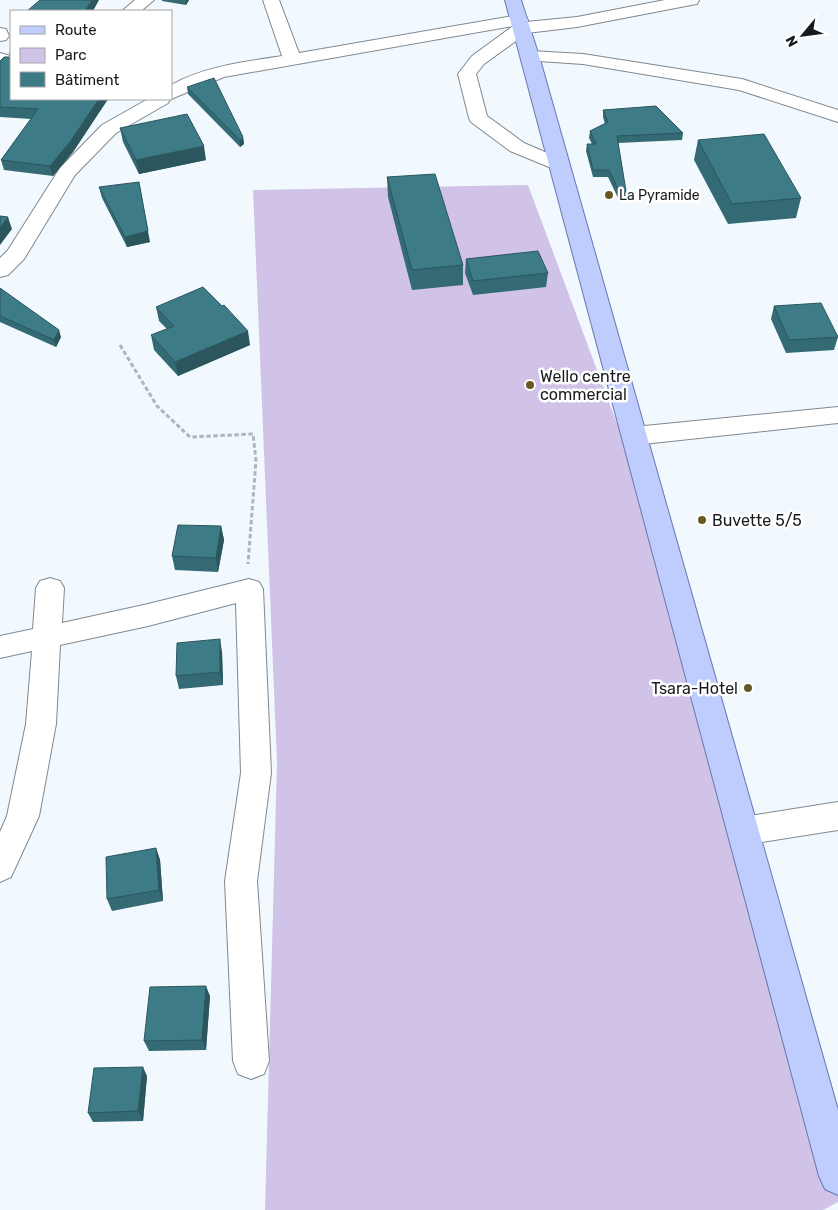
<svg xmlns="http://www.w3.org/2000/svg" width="838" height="1210" font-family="Rubik,sans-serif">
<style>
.green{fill:#d0c3e7}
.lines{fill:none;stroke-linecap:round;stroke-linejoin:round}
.minor-casing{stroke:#81888e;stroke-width:2}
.major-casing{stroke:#6778af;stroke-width:2}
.path{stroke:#afb5b9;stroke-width:3;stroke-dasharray:4.5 2.5;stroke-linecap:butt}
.minor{fill:#fff;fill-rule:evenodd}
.major{fill:#beccfe;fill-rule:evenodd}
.wall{fill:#346a73}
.shaded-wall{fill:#2b565e}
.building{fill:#3d7b86;stroke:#2b565e}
.poi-dot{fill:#695826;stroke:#fff;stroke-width:2}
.labels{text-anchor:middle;stroke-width:5;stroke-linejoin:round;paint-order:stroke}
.far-poi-label{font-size:14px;fill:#181b1d;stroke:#fff;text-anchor:start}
.poi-label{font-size:16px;fill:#181b1d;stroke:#fff;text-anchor:start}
</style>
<rect width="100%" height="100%" fill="#f2f9fe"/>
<path class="green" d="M528 185 669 563 838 1176V1202L823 1210H265L277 762 253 190Z"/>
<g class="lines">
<defs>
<path id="minor" d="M135 0H154L141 11H122Z
M263 0H279L299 53 519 15 525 16 528 20 526 22 577 17 665 0H699L697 4 691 5 577 27 527 33 484 64 476 74 487 116 524 143 566 161 569 165 566 169 559 171 510 151 471 122 469 118 458 74 472 56 513 26 224 77 171 99V85C205 66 245 62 282 56Z
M0 28 6 29 9 36 6 40 0 41Z
M530 51 583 54 742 79 838 110V122L739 90 583 64 524 60 521 56 524 52Z
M0 53 11 56V66L0 64Z
M148 99H170L168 103 116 133 75 175 24 259 8 275 0 277V258L8 250 60 168 102 125Z
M838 407V423L634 445 625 442 622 436 625 430 634 427Z
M50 578 60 581 64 588 62 623 148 604 249 579 259 582 263 589 271 773 257 881 269 1061 264 1074 251 1079 238 1074 233 1061 225 881 241 773 236 603 148 626 60 645 56 724 39 816 11 877 0 882V832L7 816 26 724 32 651 0 658V636L33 629 36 588 40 581Z
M838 802V830L743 845 732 841 727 831 732 821 743 817Z"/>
<path id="major" d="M505 0H521L539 56 838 1110V1195L825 1189 819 1176Z"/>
</defs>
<use href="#minor" class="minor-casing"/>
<use href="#major" class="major-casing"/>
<path class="path" d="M120 345 157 406 190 437 253 434 256 460 248 564"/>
<use href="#minor" class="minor"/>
<use href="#major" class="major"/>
</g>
<path class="wall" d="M162 0H189L186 5 162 1Z
M10 57 108 99 73 152 53 176 4 170 1 160 31 119 0 117V61Z
M187 87 243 137 244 144 240 147 188 94Z
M603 110 683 133 682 140 618 143 626 191 625 199 619 200 608 177H593L586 151 587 144H592L589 138 590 131 605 124 603 117Z
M120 128 206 160 139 174 123 142Z
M698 140 801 198 796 218 728 224 694 160Z
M387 177 463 265V285L412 290 388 197Z
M99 187 150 242 127 247 102 198Z
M466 259 548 273 546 287 473 295 465 273Z
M0 288 61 337 56 347 0 322Z
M222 306 250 345 178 376 154 350 151 335 167 329 159 321 156 307Z
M774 306 838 337 834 350 786 353 771 319Z
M221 526 224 540 218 572 175 570 172 556Z
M222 652 223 685 179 689 176 676Z
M156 848 160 860 163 901 112 911 107 899Z
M210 996 206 1050 149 1051 144 1041Z
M147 1076 143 1121 93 1122 88 1113Z"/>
<path class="shaded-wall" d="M92 0H99L93 11H85Z
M186 0H189L186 5Z
M99 99H108L73 152 53 176 50 166Z
M243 137 244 144 240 147V140Z
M204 146 206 160 139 174 136 160Z
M139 182 150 242 127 247 125 237Z
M626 191 625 199 619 200 620 193Z
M8 217 12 229 0 245V228Z
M59 330 61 337 56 347 54 340Z
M248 331 250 345 178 376 175 362Z
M221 526 224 540 218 572 216 558Z
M220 639 222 652 223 685 220 672Z
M156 848 160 860 163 901 159 890Z
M206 986 210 996 206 1050 202 1040Z
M143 1067 147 1076 143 1121 138 1111Z"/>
<path class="building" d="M40 0H92L85 11H27Z
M11 51V99H99L70 142 50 166 1 160 38 109 0 107V61L4 57H10V52Z
M214 78 243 137 240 140 187 87Z
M656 106 683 133 617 136 626 191 620 193 609 170H593L587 144H596L590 131 608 122 603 110Z
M187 114 204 146 136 160 120 128Z
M764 134 801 198 732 204 698 140Z
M435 174 463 265 412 270 387 177Z
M139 182 148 231 125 237 99 187Z
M0 216 8 217 0 228Z
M538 251 548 273 473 281 466 259Z
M203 287 222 306 224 305 248 331 175 362 151 335 174 326 156 307Z
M0 288 59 330 54 340 0 316Z
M821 303 838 337 789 340 774 306Z
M178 525 221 526 216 558 172 556Z
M220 639V672L176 676 177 643Z
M156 848 159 890 107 899 106 857Z
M206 986 202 1040 144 1041 150 987Z
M143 1067 138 1111 88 1113 94 1068Z"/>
<g class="poi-dot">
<circle cx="609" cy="195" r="5"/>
<circle cx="530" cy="385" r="5"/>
<circle cx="702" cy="520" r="5"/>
<circle cx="748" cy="688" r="5"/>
</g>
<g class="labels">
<g class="far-poi-label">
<text x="619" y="200">La Pyramide</text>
</g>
<g class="poi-label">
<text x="540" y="382">Wello centre<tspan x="540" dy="18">commercial</tspan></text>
<text x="712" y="526">Buvette 5/5</text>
<text x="738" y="694" text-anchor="end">Tsara-Hotel</text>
</g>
</g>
<rect x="10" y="10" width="162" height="90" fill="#ffffff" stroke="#a3a4a5"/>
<rect x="20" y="26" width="25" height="8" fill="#beccfe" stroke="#a3a4a5"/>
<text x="55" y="35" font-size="15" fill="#181b1d">Route</text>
<rect x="20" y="48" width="25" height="15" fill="#d0c3e7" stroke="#a3a4a5"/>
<text x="55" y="60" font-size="15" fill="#181b1d">Parc</text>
<rect x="20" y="72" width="25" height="15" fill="#3d7b86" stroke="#a3a4a5"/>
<text x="55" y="85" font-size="15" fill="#181b1d">Bâtiment</text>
<g transform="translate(803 35) rotate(241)" stroke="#ffffff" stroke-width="4" paint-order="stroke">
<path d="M0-4L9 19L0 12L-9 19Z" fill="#181b1d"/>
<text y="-8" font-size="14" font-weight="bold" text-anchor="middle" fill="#181b1d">N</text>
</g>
</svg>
